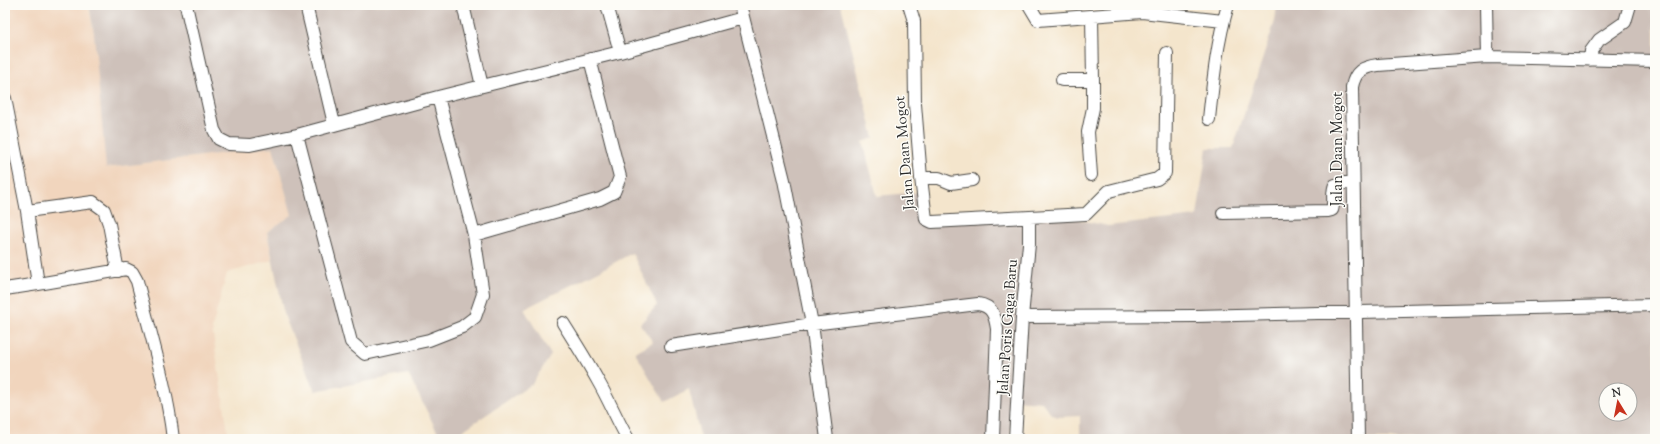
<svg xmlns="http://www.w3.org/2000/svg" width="1660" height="444" font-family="'Sorts Mill Goudy',serif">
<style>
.built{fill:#f1d5bd}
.industrial{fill:#cec1ba;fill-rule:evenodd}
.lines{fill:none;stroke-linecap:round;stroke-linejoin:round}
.minor-casing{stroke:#494743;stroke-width:14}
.minor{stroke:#fff;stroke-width:12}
.labels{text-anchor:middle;stroke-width:3;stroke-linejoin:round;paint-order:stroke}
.street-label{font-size:15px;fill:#2b2b2b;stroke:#fdfcf7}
</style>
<rect width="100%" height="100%" fill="#fdfcf7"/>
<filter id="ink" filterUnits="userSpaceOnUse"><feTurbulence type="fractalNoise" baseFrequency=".025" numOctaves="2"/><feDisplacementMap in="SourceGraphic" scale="8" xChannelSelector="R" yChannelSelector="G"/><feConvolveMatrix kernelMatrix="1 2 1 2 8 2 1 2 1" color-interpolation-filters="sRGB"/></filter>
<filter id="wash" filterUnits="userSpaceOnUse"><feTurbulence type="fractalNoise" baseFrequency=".012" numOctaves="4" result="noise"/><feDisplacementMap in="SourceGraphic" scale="16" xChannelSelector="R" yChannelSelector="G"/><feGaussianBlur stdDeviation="0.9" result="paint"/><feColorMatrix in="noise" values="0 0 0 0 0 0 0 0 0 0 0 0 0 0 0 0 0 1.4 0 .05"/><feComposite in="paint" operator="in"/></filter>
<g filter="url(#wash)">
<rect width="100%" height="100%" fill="#f4e5cc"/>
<path class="built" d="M5 5H88L94 34 107 168 273 147 292 215 267 232 272 260 227 273 212 328 229 439H5Z"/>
<path class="industrial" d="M89 5H841L874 138 863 142 877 196 920 192 922 222 1066 217 1108 226 1197 216 1207 148H1233L1275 21 1277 5H1655V439H1080V416L1058 417 1051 414 1042 402 1013 400 1010 439H701L689 389 664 402 635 352 653 342 640 324 657 305 632 253 599 271 524 309 551 355 532 384 450 439H441L408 374 315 391 284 315 267 232 292 215 273 147 106 168 94 34ZM1606 390H1630V414H1606Z"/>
</g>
<g filter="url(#ink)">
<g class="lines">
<defs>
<path id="minor" d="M186 5 214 130 219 139 229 144 250 145 297 135 438 97 620 52 743 18
M306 5 334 124
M463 5 482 86
M607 5 620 52
M740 5 784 180 812 324 827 439
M909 5 914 21 915 104 921 178 926 219 932 222 1086 214 1109 191 1157 179 1165 173 1167 53
M1029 5 1038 20 1142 12 1223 21
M1486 5 1487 57
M1590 60 1591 51 1599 40 1625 22 1630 5
M1062 80H1093L1092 16
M5 98 27 211 38 284 5 289
M1209 119C1213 81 1217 42 1228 5
M297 135 351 342 365 354 429 340 462 327 475 317 483 294 474 235 438 97
M1091 175 1088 132 1093 108V80
M921 178H939L951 183 972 180
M27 211 93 202 104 210 109 224 118 271
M1223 213 1328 211 1332 210C1335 202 1331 193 1335 185L1353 181
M474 235 600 199 614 192 620 177 590 59
M38 284 126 269 132 272 137 281C150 332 167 387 173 439
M1022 317 1195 316 1655 305
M563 323C575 342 587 361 598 381 609 400 617 420 628 439
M671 346 812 324 978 304C992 306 995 315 997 329L993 439
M1015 439 1022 317 1029 244V218
M1358 439 1352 87C1355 71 1363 67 1378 65L1487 57 1655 61"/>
</defs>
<use href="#minor" class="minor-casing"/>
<use href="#minor" class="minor"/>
</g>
</g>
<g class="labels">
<g class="street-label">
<text transform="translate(1337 149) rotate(-90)" y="5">Jalan Daan Mogot</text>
<text transform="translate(904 153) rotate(-95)" y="5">Jalan Daan Mogot</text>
<text transform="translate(1007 327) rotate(-86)" y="5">Jalan Poris Gaga Baru</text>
</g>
</g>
<rect width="1660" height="444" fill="none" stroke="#fdfcf7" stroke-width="20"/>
<g transform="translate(1618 402) rotate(350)"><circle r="19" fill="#fdfcf7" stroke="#a9a8a5"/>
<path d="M0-3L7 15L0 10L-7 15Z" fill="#c8321e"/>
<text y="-6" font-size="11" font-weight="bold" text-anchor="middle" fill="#2b2b2b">N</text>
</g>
</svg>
